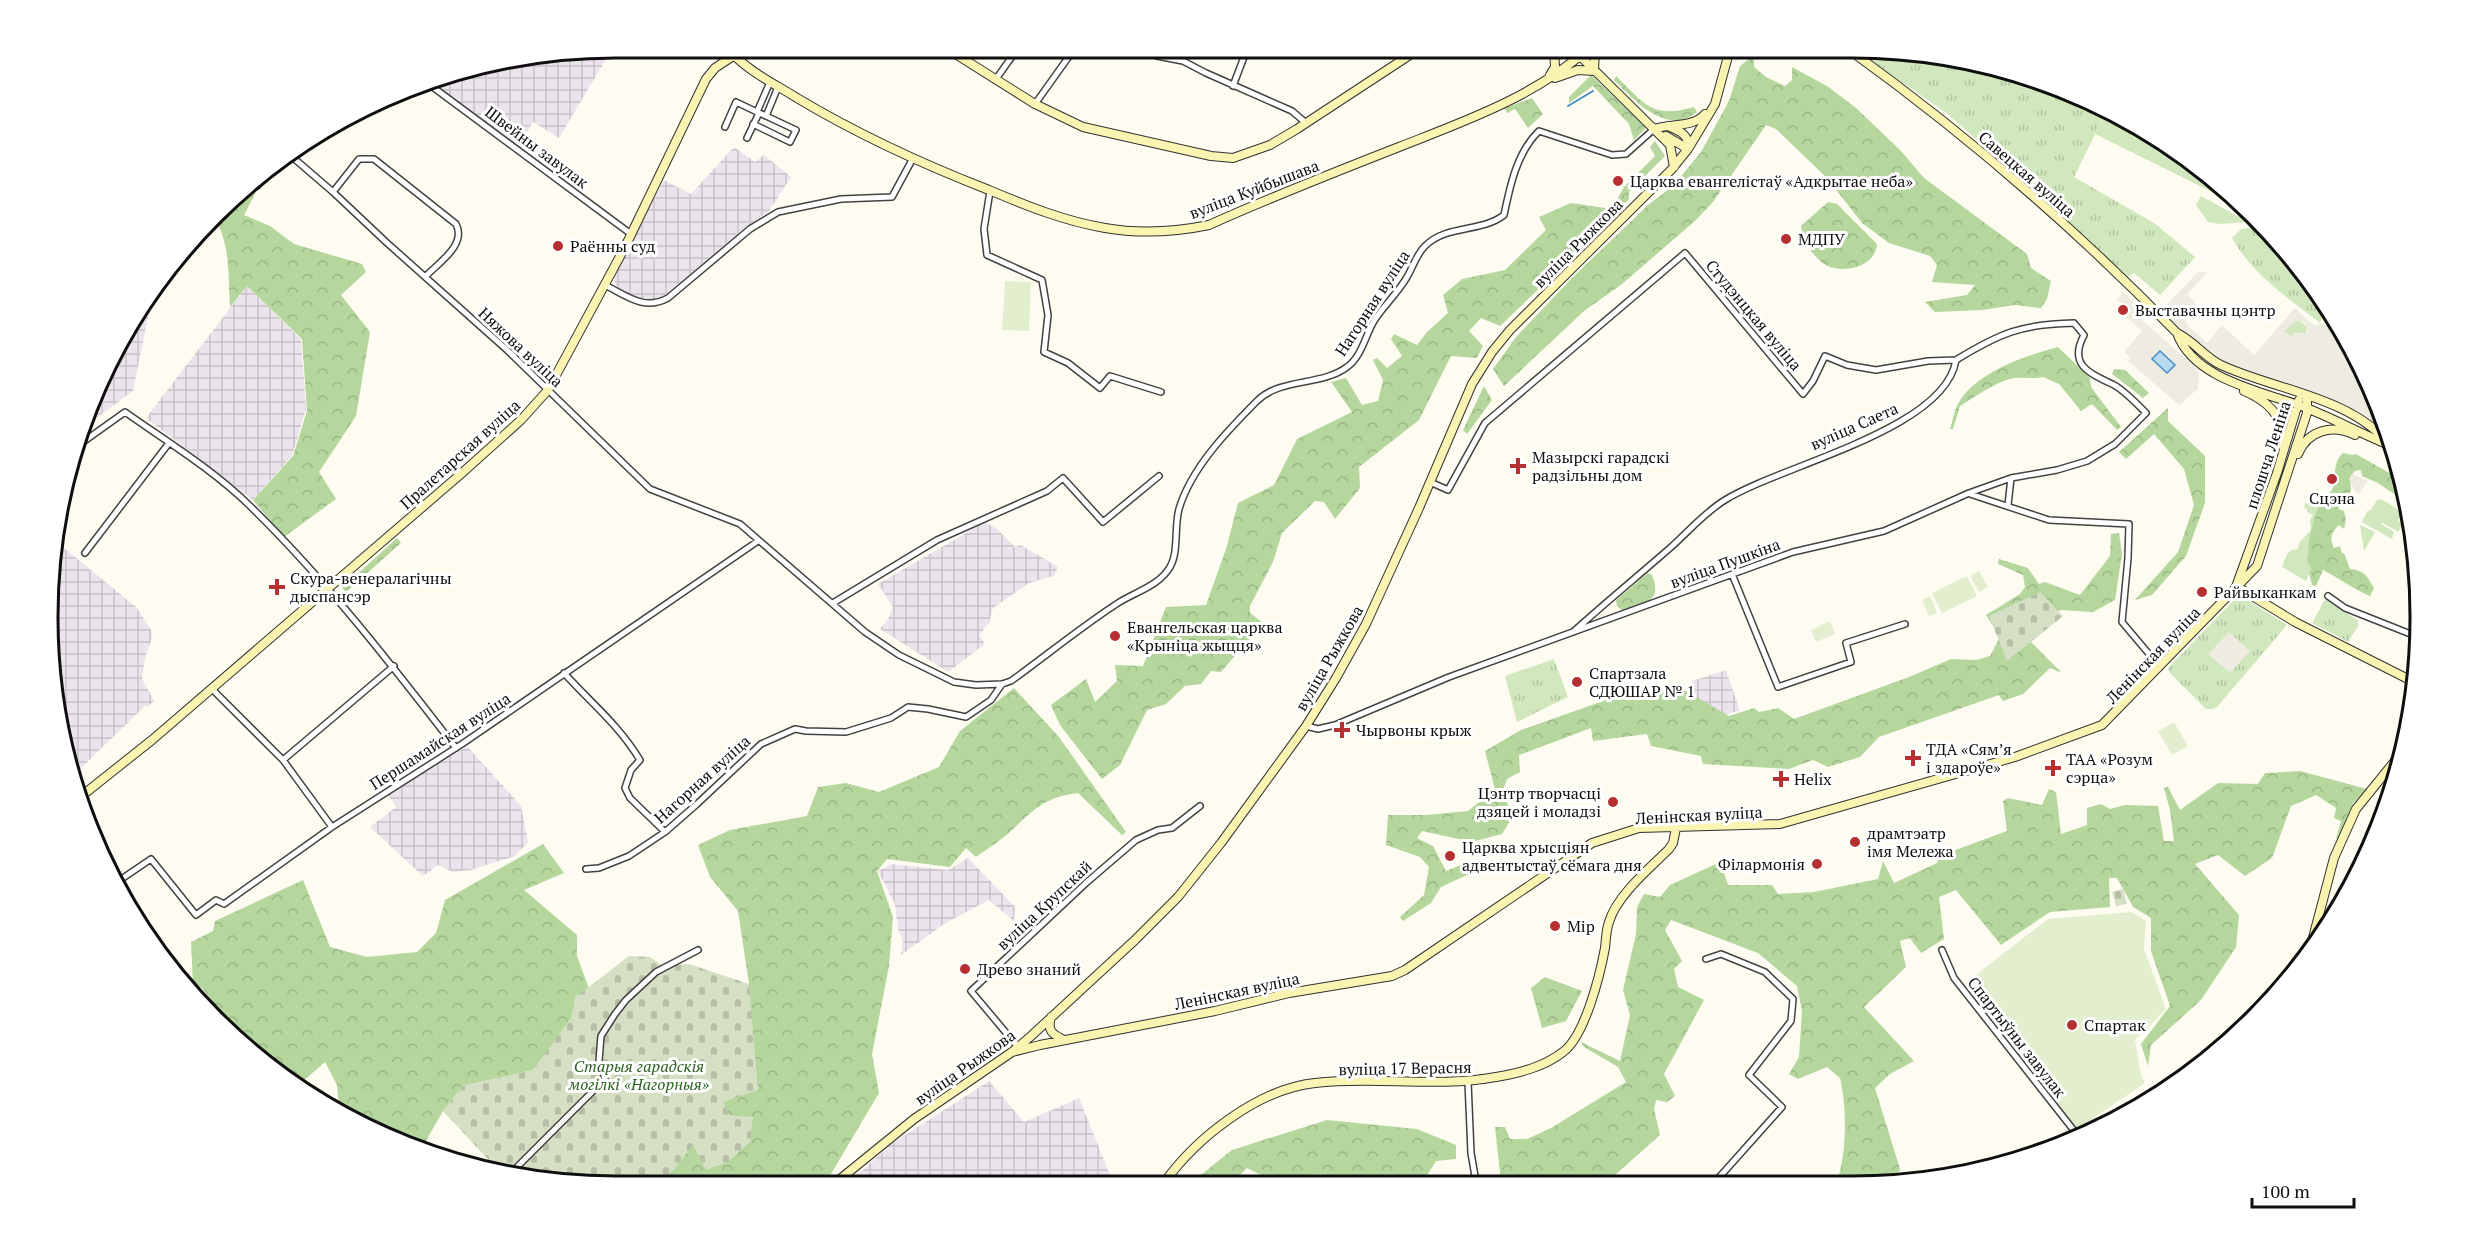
<svg xmlns="http://www.w3.org/2000/svg" width="2468" height="1234" font-family="'PT Serif',serif">
<style>
.industrial{fill:url(#industrial-grid)}
.grass{fill:#d1e7bd}
.forest{fill:url(#forest-crowns)}
.cemetery{fill:url(#cemetery-stones)}
.park{fill:url(#park-tufts)}
.pitch{fill:#e2eece}
.plaza{fill:#eeebe0;fill-rule:evenodd}
.water{fill:#b9dbf2;stroke:#458dc4;stroke-width:1.5}
.lines{fill:none;stroke-linecap:round;stroke-linejoin:round}
.stream{stroke:#458dc4;stroke-width:2}
.street-casing{stroke:#424242;stroke-width:8}
.secondary-casing{stroke:#313131;stroke-width:10}
.street{stroke:#fff;stroke-width:5}
.secondary{stroke:#f9f4b1;stroke-width:8}
.poi-dot{fill:#b62f31;stroke:#fff;stroke-width:2}
.labels{text-anchor:middle;stroke-width:6;stroke-linejoin:round;paint-order:stroke}
.street-label{font-size:16px;fill:#0f0f0f;stroke:#fff}
.poi-label{font-size:16px;fill:#0f0f0f;stroke:#fff;text-anchor:start}
.park-label{font-size:16px;font-style:italic;fill:#2e6223;stroke:#fff}
.rim{fill:none;stroke:#0f0f0f;stroke-width:3}
</style>
<defs>
<pattern id="industrial-grid" width="8" height="8" patternUnits="userSpaceOnUse" patternTransform="scale(1.5)"><rect width="8" height="8" fill="#ece4ec"/><path d="M0 4h8M4 0v8" fill="none" stroke="#c9c2c9"/></pattern>
<pattern id="forest-crowns" width="20" height="18" patternUnits="userSpaceOnUse" patternTransform="scale(1.5)"><rect width="20" height="18" fill="#b5d69d"/><path d="M2 6a3 3 0 1 1 6 0M12 15a3 3 0 1 1 6 0" fill="none" stroke="#9ab686"/></pattern>
<pattern id="cemetery-stones" width="16" height="16" patternUnits="userSpaceOnUse" patternTransform="scale(1.5)"><rect width="16" height="16" fill="#d5dfc3"/><path d="M2 7V4a2 2 0 0 1 4 0v3zM10 15v-3a2 2 0 0 1 4 0v3z" fill="#b6bea6"/></pattern>
<pattern id="park-tufts" width="24" height="20" patternUnits="userSpaceOnUse" patternTransform="scale(1.5)"><rect width="24" height="20" fill="#d1e7bd"/><path d="M3 7l-1-3M5 7V3M7 7l1-3M15 17l-1-3M17 17v-4M19 17l1-3" fill="none" stroke="#b2c5a1"/></pattern>
</defs>
<rect width="100%" height="100%" fill="#fefcf1"/>
<path class="industrial" d="M612 49 559 138 533 122 526 134 528 147 520 142 516 143 429 81Z
M734 147 755 162 764 155 791 177 769 211 742 230 660 299 644 301 621 291 616 285 614 276 664 180 691 194Z
M247 286 301 339 306 409 292 456 253 500 146 418Z
M144 304 150 307 133 391 91 422 124 332Z
M985 522 997 529 1015 547 1021 545 1058 567 1054 576 1029 583 993 608 989 623 979 635 985 644 948 672 880 629 888 619 893 607 878 584Z
M58 543 136 607 151 630 152 638 145 658 142 679 154 701 147 707 145 706 77 772 53 691Z
M1726 670 1740 711 1710 717 1693 710 1692 681Z
M467 746 521 806 528 842 515 856 471 870 453 872 438 865 423 876 370 827 396 807 388 794Z
M968 858 1015 907 1014 921 989 900 944 924 901 955 903 940 898 929 895 904 878 871 891 864 948 870Z
M989 1081 1024 1122 1079 1098 1110 1175 1098 1183 848 1184 890 1145Z"/>
<path class="grass" d="M2107 112 2197 165 2242 207 2095 134Z
M2201 196 2248 222 2220 224 2208 222 2196 205Z
M2299 320 2307 327 2306 334 2299 333 2291 336 2284 331 2294 322Z
M2381 499 2407 515 2404 519 2400 518 2398 520 2402 525 2398 532 2383 523 2381 524 2394 532 2392 539 2362 522 2368 510 2370 511 2377 500Z
M2305 503 2318 507 2309 542 2311 569 2306 581 2282 567C2286 557 2287 549 2298 549L2299 543 2311 530 2310 520 2313 515 2307 512V509L2304 508Z
M2360 525 2375 532 2364 551Z"/>
<path class="forest" d="M1754 55V67L1766 77 1785 86 1792 80V67L1827 86 1856 108 1901 151 1924 178 2027 254 2031 268 2051 281 2047 299 2041 308 2015 305 1982 310 1935 312 1925 302 1967 295 1975 285 1932 282 1937 265 1930 256 1889 243 1862 223 1827 178 1776 129 1766 125 1713 202 1696 220 1622 284 1584 311 1504 386 1493 369 1516 337 1572 278 1648 205 1674 185 1701 152 1729 101 1740 66Z
M1591 75 1646 128 1634 140 1629 124 1593 86 1569 103V97Z
M1616 76C1645 104 1651 119 1694 107L1697 112C1667 137 1634 100 1614 80Z
M1532 98 1543 114 1528 128 1515 109 1507 113 1505 108Z
M1655 141 1665 156 1629 192V199L1588 242 1500 326 1481 318 1469 331 1483 346 1477 358 1451 356 1419 420 1359 467 1360 488 1335 519 1324 502 1315 501 1282 533 1273 562 1250 606V613L1263 623 1221 672 1211 671 1201 684 1185 686 1166 704 1147 710 1120 765 1102 779 1060 725 1051 705 1086 679 1095 702 1117 681 1115 665 1143 666 1166 607 1206 605 1226 549 1238 503 1274 485 1297 439 1352 412 1331 382 1346 378 1362 405 1378 401 1383 380 1373 360 1377 358 1387 368 1402 356 1391 339 1394 334 1417 345 1427 332 1448 313 1443 295 1462 279 1505 270 1546 230 1539 217 1571 203 1612 209 1624 187 1655 156 1650 147Z
M249 186 256 192 244 215 270 226 294 244 362 264 366 272 341 295 370 332 356 416 319 472 336 499 284 537 253 500 293 456 307 411 302 339 247 286 230 307C228 279 231 242 214 218Z
M1828 202 1837 204 1877 244C1876 264 1851 272 1834 268 1817 265 1803 242 1801 226Z
M2058 347 2090 378 2091 387 2121 427 2117 430 2092 404 2081 411 2059 384 2043 377C2033 379 2025 377 2015 378 2000 379 1973 398 1960 406L1953 429H1950C1953 421 1954 410 1959 402 1978 371 2025 356 2058 347Z
M2114 369 2125 370 2149 393 2143 398 2112 374Z
M1484 386 1492 400 1467 434 1463 430Z
M2168 408V421L2205 456V503L2186 556 2152 595 2135 600 2178 552 2194 505 2184 469 2154 434 2126 459 2119 452Z
M2343 453 2352 455 2356 454 2400 479 2406 502 2378 483 2362 476 2361 470 2355 471 2350 477 2351 490 2346 504H2341L2338 509 2344 511 2346 520 2344 529 2339 525C2331 533 2329 538 2334 548L2340 546 2342 554 2344 553 2350 569C2364 570 2367 576 2374 588L2370 596C2353 589 2339 578 2323 570L2316 586 2312 585 2309 573 2311 569 2307 560C2309 553 2308 548 2309 541 2311 528 2316 515 2319 503L2325 502C2326 495 2333 491 2334 485 2336 473 2333 462 2343 453Z
M2119 533 2122 554 2115 600 2093 612 2060 610 2028 639 2062 673 2050 668 2023 694 2003 701 1999 695 1879 737 1860 757 1828 767 1813 760 1789 769 1703 764 1701 756 1651 746 1647 734 1593 741 1591 728 1519 755 1520 772 1507 779 1503 790 1512 818 1502 834 1472 842 1422 831 1417 838 1433 846 1446 871 1466 863 1491 864 1484 872 1467 875 1441 887 1431 903 1403 921 1400 917 1424 895 1429 867 1420 857 1386 845 1388 815H1427L1468 811 1495 789 1485 751 1521 730 1637 689 1686 691 1729 716 1754 708 1759 712 1778 708 1794 719 1909 677 1951 659 1976 660 1990 656 2000 637 1986 615 2020 594 2025 587 2023 575 1998 564 1999 559 2028 568 2039 584 2045 582 2080 595 2110 556 2111 534Z
M397 538 401 543 346 592 342 588Z
M1648 573 1652 575C1663 603 1645 602 1623 611L1617 606 1616 600Z
M1014 688 1059 737 1126 832 1122 835 1078 793C1045 797 1033 810 1010 832 1000 841 987 849 976 857L966 848 950 867 887 859 877 871 893 917 889 966 872 1054 879 1093 828 1179 807 1184 638 1185C671 1178 672 1167 693 1145 703 1134 717 1124 729 1115L723 1102 749 984 738 911 710 877 698 845 730 830 807 816 818 787 846 783 879 792 939 767 960 731Z
M2300 771 2367 789 2353 803 2338 839H2336L2341 821 2334 818 2336 808 2316 795 2291 806 2272 858 2245 876 2218 855 2195 864 2239 915 2236 947 2201 1000 2151 1045 2148 1066 2141 1044 2170 1006 2151 951V918L2133 907 2117 878H2109L2110 907 2050 912 2001 945 1956 890 1939 897 1944 939 1921 953 1910 938 1900 941 1906 967 1864 1007 1914 1061 1890 1074 1875 1088 1900 1169 1896 1181H1837C1847 1153 1847 1107 1840 1078L1827 1067 1798 1079 1789 1074 1799 1057 1802 1011 1797 986 1758 953 1671 920 1665 930 1682 961 1674 969 1678 987 1704 1000 1664 1074 1675 1096 1667 1102 1656 1100 1654 1109 1660 1135 1607 1182H1501L1495 1127H1505L1510 1139H1527L1551 1128 1626 1082 1618 1067 1584 1047 1581 1042 1620 1061 1630 1015 1623 990 1636 934 1637 907 1644 894 1660 897 1670 885 1720 862 1728 885H1772L1778 894 1814 892 1878 879 1883 861 1894 883 1937 863 1939 856 2007 831 2003 801 2008 798 2042 805 2049 789 2056 792 2061 834 2087 825V808L2101 804 2110 809 2125 805 2158 806 2164 841H2174L2170 810 2164 788 2168 787 2180 810 2218 783 2258 784 2265 773Z
M543 844 564 873 524 890 577 935V956L591 994 533 1070 463 1086 443 1111 423 1146V1149L366 1127 339 1108 337 1085 325 1062 302 1082 215 1020 208 1010 213 1002 202 988 193 984 191 942 213 931 215 921 303 880 330 947 367 957 417 952 436 933 445 900Z
M1545 977 1582 991 1566 1021 1542 1028 1531 988Z
M1327 1120 1417 1129 1456 1145V1159L1436 1161 1426 1177 1428 1183 1382 1181 1328 1183 1321 1174 1301 1178V1183H1265V1177L1247 1168 1239 1176 1240 1183H1172L1192 1182 1232 1150Z"/>
<path class="cemetery" d="M2040 592 2063 616 2007 661 1989 616Z
M2123 889 2127 904 2116 906 2112 892Z
M629 956 650 957 663 966 689 964 749 984 758 1090 723 1102 729 1115 753 1117 750 1142 728 1162 706 1170 693 1145 674 1170 652 1182 638 1185H580L499 1171 443 1111 463 1086 533 1070 571 1018 575 996C595 984 610 970 629 956Z"/>
<path class="park" d="M1855 49H1888L1998 67 2096 105 2106 112 2074 177 2154 223 2195 257 2160 295 2134 273 2128 277 1949 115Z
M2260 227 2279 242 2326 308 2320 323C2288 298 2252 274 2232 238L2241 229Z
M2246 599 2287 625 2217 707 2212 709H2206L2169 672 2168 668 2231 603 2235 600Z
M2325 599C2337 606 2346 614 2358 620V626L2348 642 2312 623Z
M1554 659 1568 697 1517 722 1505 676Z"/>
<path class="pitch" d="M1005 281 1031 282 1029 331 1002 330Z
M1979 571 1988 587 1979 592 1970 576Z
M1967 576 1977 596 1942 613 1932 593Z
M1930 596 1937 613 1929 616 1922 600Z
M1830 621 1835 634 1816 642 1811 630Z
M2174 722 2188 746 2172 755 2158 731Z
M2131 912 2146 921 2144 949 2166 1009 2135 1040 2141 1076 2145 1083 2077 1129 1963 985 2048 919Z"/>
<path class="plaza" d="M2199 271 2207 273 2187 294 2197 305 2184 318 2188 326 2207 343 2222 325 2254 355 2295 308 2313 325 2317 326 2320 323 2345 336 2370 390 2368 398 2375 401 2389 432 2340 407 2224 364 2211 356 2167 316 2165 311 2167 304ZM2296 321H2302L2306 325 2308 331 2306 334 2295 332 2291 336 2284 331Z
M2123 291 2138 306 2140 315 2144 322 2199 370 2198 389 2179 405 2128 361 2130 357 2124 352 2142 331 2126 317 2130 311 2117 300Z
M2353 474 2368 481 2359 494 2355 491 2349 479Z
M2229 632 2250 651 2230 673 2208 654Z"/>
<path class="water" d="M2160 351 2175 365 2167 373 2152 359Z"/>
<g class="lines">
<path class="stream" d="M1568 106 1593 91"/>
<defs>
<path id="street" d="M1157 56 1183 61 1206 73 1292 111 1306 123
M996 79 1018 48
M426 82 631 234
M1233 86 1247 49
M1035 104 1075 48
M757 112 766 116 778 87
M753 124 790 142 796 130 766 116
M725 127 736 102 757 112 770 82
M747 138 759 113
M290 155 333 192 386 242 507 350 650 489 740 524 865 632 899 655 954 682 976 685 1002 684
M257 186 273 164
M990 191 984 229 987 255 1042 280 1048 315 1044 352 1068 363 1100 388 1110 376 1161 392
M333 192 359 159H374L456 224C467 245 438 263 425 277
M605 285C627 296 644 311 668 298L750 229 778 212 841 199 892 197 912 160
M83 442 125 412C166 441 212 469 249 505 326 580 391 664 456 748
M1430 482 1448 490 1485 423 1685 253 1803 394 1813 381 1825 356 1847 365 1876 370 1928 361 1956 360
M1970 494 2049 520 2129 524 2128 558 2122 622 2160 667
M2008 505 2011 478
M85 553 169 443
M1732 574 1778 687 1851 662 1846 643 1905 624
M2328 596 2345 608 2418 637
M833 603 937 540 1047 491 1063 478 1103 522 1159 476
M564 673C592 704 618 724 640 760L631 770 625 788 630 798 665 832
M212 689 283 760 332 827
M1306 726 1318 729 1335 725 1449 677 1793 552 1884 531 1969 493 2011 478 2057 470 2087 461 2115 444 2146 413C2137 404 2125 391 2114 385 2089 373 2068 365 2084 335L2074 323C2022 324 2000 333 1956 360 1945 430 1781 465 1725 500 1705 512 1687 533 1670 548 1638 576 1605 603 1573 632
M283 760 394 666
M586 869 599 868 629 856 665 832 697 804 761 744 795 729 806 731 846 732 891 718 908 707 928 709 966 717 991 700 1002 684 1011 681C1047 655 1081 627 1118 603 1135 592 1159 586 1170 567 1179 552 1174 527 1179 509 1191 468 1228 430 1258 400 1281 378 1322 386 1347 367 1362 356 1365 336 1374 321 1384 305 1398 293 1407 277 1413 267 1416 255 1425 246 1447 224 1481 233 1504 215 1510 186 1517 152 1539 131L1612 155 1626 154 1654 129
M117 882 151 859 196 915 216 900 224 904 332 827 462 744 758 541
M1942 950 1954 978 2079 1137
M1706 959 1721 954 1765 972 1793 999 1791 1021 1749 1075 1782 1107 1715 1182
M1018 1047 971 991 1086 883 1136 840 1158 830 1172 828 1200 806
M1468 1082 1471 1153 1476 1182
M511 1173 605 1079 599 1061 601 1036 615 1014 626 1000 656 972 698 950"/>
<path id="secondary" d="M946 48 1035 104 1083 127 1211 156 1233 158 1270 145 1297 129 1419 49
M1573 49 1670 145 1674 167
M1848 49C1966 134 2076 229 2177 333 2194 341 2204 357 2221 365 2275 390 2351 397 2390 445
M733 54C751 73 775 84 797 98 859 135 922 164 989 190 1027 206 1064 221 1105 228 1139 234 1175 232 1209 225 1271 197 1335 172 1399 147 1465 121 1534 97 1588 49
M1594 71 1595 49
M1550 75 1555 67 1554 49
M1555 78 1578 70 1594 71
M1668 126C1679 131 1689 134 1688 147
M1654 129C1671 123 1693 128 1705 114
M1666 136 1688 149
M2177 333C2194 381 2267 392 2309 409 2336 420 2362 434 2389 445
M2244 391C2268 401 2286 417 2281 445
M2298 454C2308 430 2332 424 2355 435
M2237 584 2277 473 2299 400
M2236 586 2295 622 2414 682
M84 794 152 740 462 473 521 420 548 390 625 247 706 79 715 68 745 48
M2309 953 2334 858 2356 809 2403 751
M1051 1017C1047 1031 1052 1034 1064 1040
M1012 1052 1040 1045 1215 1011 1289 993 1392 976 1405 970 1592 843 1639 828 1780 824 2015 757 2102 725 2257 566 2307 413V395
M1164 1183C1196 1138 1258 1089 1315 1083 1375 1076 1436 1088 1496 1077 1519 1073 1544 1067 1563 1052 1585 1036 1600 975 1605 948 1606 940 1606 930 1609 922 1617 895 1650 868 1669 849L1673 843 1676 828
M834 1184 914 1119 1012 1052 1030 1037 1135 940 1178 897 1221 843 1306 726 1336 678 1366 624 1419 508 1472 384 1492 352 1510 330 1671 170 1688 149 1715 104 1730 49"/>
</defs>
<use href="#street" class="street-casing"/>
<use href="#secondary" class="secondary-casing"/>
<use href="#street" class="street"/>
<use href="#secondary" class="secondary"/>
</g>
<g class="poi-dot">
<circle cx="1618" cy="181" r="6"/>
<circle cx="1786" cy="239" r="6"/>
<circle cx="558" cy="246" r="6"/>
<circle cx="2123" cy="310" r="6"/>
<path d="M1515 457h6v6h6v6h-6v6h-6v-6h-6v-6h6z"/>
<circle cx="2332" cy="479" r="6"/>
<path d="M274 578h6v6h6v6h-6v6h-6v-6h-6v-6h6z"/>
<circle cx="2202" cy="592" r="6"/>
<circle cx="1115" cy="636" r="6"/>
<circle cx="1577" cy="682" r="6"/>
<path d="M1339 721h6v6h6v6h-6v6h-6v-6h-6v-6h6z"/>
<path d="M1910 749h6v6h6v6h-6v6h-6v-6h-6v-6h6z"/>
<path d="M2050 759h6v6h6v6h-6v6h-6v-6h-6v-6h6z"/>
<path d="M1778 770h6v6h6v6h-6v6h-6v-6h-6v-6h6z"/>
<circle cx="1613" cy="802" r="6"/>
<circle cx="1855" cy="842" r="6"/>
<circle cx="1450" cy="856" r="6"/>
<circle cx="1817" cy="864" r="6"/>
<circle cx="1555" cy="926" r="6"/>
<circle cx="965" cy="969" r="6"/>
<circle cx="2072" cy="1025" r="6"/>
</g>
<g class="labels">
<g class="street-label">
<text transform="translate(537 147) rotate(37)" y="6">Швейны завулак</text>
<text transform="translate(2027 174) rotate(41)" y="6">Савецкая вуліца</text>
<text transform="translate(1254 189) rotate(-21)" y="6">вуліца Куйбышава</text>
<text transform="translate(1578 243) rotate(-45)" y="6">вуліца Рыжкова</text>
<text transform="translate(1372 303) rotate(-57)" y="6">Нагорная вуліца</text>
<text transform="translate(1754 315) rotate(50)" y="6">Студэнцкая вуліца</text>
<text transform="translate(521 347) rotate(43)" y="6">Няжова вуліца</text>
<text transform="translate(1854 426) rotate(-24)" y="6">вуліца Саета</text>
<text transform="translate(460 454) rotate(-42)" y="6">Пралетарская вуліца</text>
<text transform="translate(2268 455) rotate(-72)" y="6">плошча Леніна</text>
<text transform="translate(1725 563) rotate(-20)" y="6">вуліца Пушкіна</text>
<text transform="translate(2153 655) rotate(-46)" y="6">Ленінская вуліца</text>
<text transform="translate(1329 658) rotate(-60)" y="6">вуліца Рыжкова</text>
<text transform="translate(440 741) rotate(-33)" y="6">Першамайская вуліца</text>
<text transform="translate(702 779) rotate(-42)" y="6">Нагорная вуліца</text>
<text transform="translate(1699 815) rotate(-3)" y="6">Ленінская вуліца</text>
<text transform="translate(1044 905) rotate(-43)" y="6">вуліца Крупскай</text>
<text transform="translate(1237 991) rotate(-12)" y="6">Ленінская вуліца</text>
<text transform="translate(2017 1037) rotate(52)" y="6">Спартыўны завулак</text>
<text transform="translate(965 1067) rotate(-35)" y="6">вуліца Рыжкова</text>
<text transform="translate(1405 1068) rotate(-1)" y="6">вуліца 17 Верасня</text>
</g>
<g class="poi-label">
<text x="1630" y="187">Царква евангелістаў «Адкрытае неба»</text>
<text x="1798" y="245">МДПУ</text>
<text x="570" y="252">Раённы суд</text>
<text x="2135" y="316">Выставачны цэнтр</text>
<text x="1532" y="463">Мазырскі гарадскі<tspan x="1532" dy="18">радзільны дом</tspan></text>
<text x="2332" y="504" text-anchor="middle">Сцэна</text>
<text x="290" y="584">Скура-венералагічны<tspan x="290" dy="18">дыспансэр</tspan></text>
<text x="2214" y="598">Райвыканкам</text>
<text x="1127" y="633">Евангельская царква<tspan x="1127" dy="18">«Крыніца жыцця»</tspan></text>
<text x="1589" y="679">Спартзала<tspan x="1589" dy="18">СДЮШАР № 1</tspan></text>
<text x="1356" y="736">Чырвоны крыж</text>
<text x="1926" y="755">ТДА «Сямʼя<tspan x="1926" dy="18">і здароўе»</tspan></text>
<text x="2066" y="765">ТАА «Розум<tspan x="2066" dy="18">сэрца»</tspan></text>
<text x="1794" y="785">Helix</text>
<text x="1601" y="799" text-anchor="end">Цэнтр творчасці<tspan x="1601" dy="18">дзяцей і моладзі</tspan></text>
<text x="1867" y="839">драмтэатр<tspan x="1867" dy="18">імя Мележа</tspan></text>
<text x="1462" y="853">Царква хрысціян<tspan x="1462" dy="18">адвентыстаў сёмага дня</tspan></text>
<text x="1805" y="870" text-anchor="end">Філармонія</text>
<text x="1567" y="932">Мір</text>
<text x="977" y="975">Древо знаний</text>
<text x="2084" y="1031">Спартак</text>
</g>
<g class="park-label">
<text x="639" y="1072">Старыя гарадскія<tspan x="639" dy="18">могілкі «Нагорныя»</tspan></text>
</g>
</g>
<path d="M0 0H2468V1234H0ZM616 58H1852A558 558 0 0 1 2410 616V618A558 558 0 0 1 1852 1176H616A558 558 0 0 1 58 618V616A558 558 0 0 1 616 58Z" fill="#fff" fill-rule="evenodd"/>
<path class="rim" d="M616 58H1852A558 558 0 0 1 2410 616V618A558 558 0 0 1 1852 1176H616A558 558 0 0 1 58 618V616A558 558 0 0 1 616 58Z"/>
<path d="M2252 1198v9h102v-9" fill="none" stroke="#0f0f0f" stroke-width="3"/>
<text x="2261" y="1198" font-size="18" fill="#0f0f0f" stroke="#ffffff" stroke-width="4.5" paint-order="stroke">100 m</text>
</svg>
